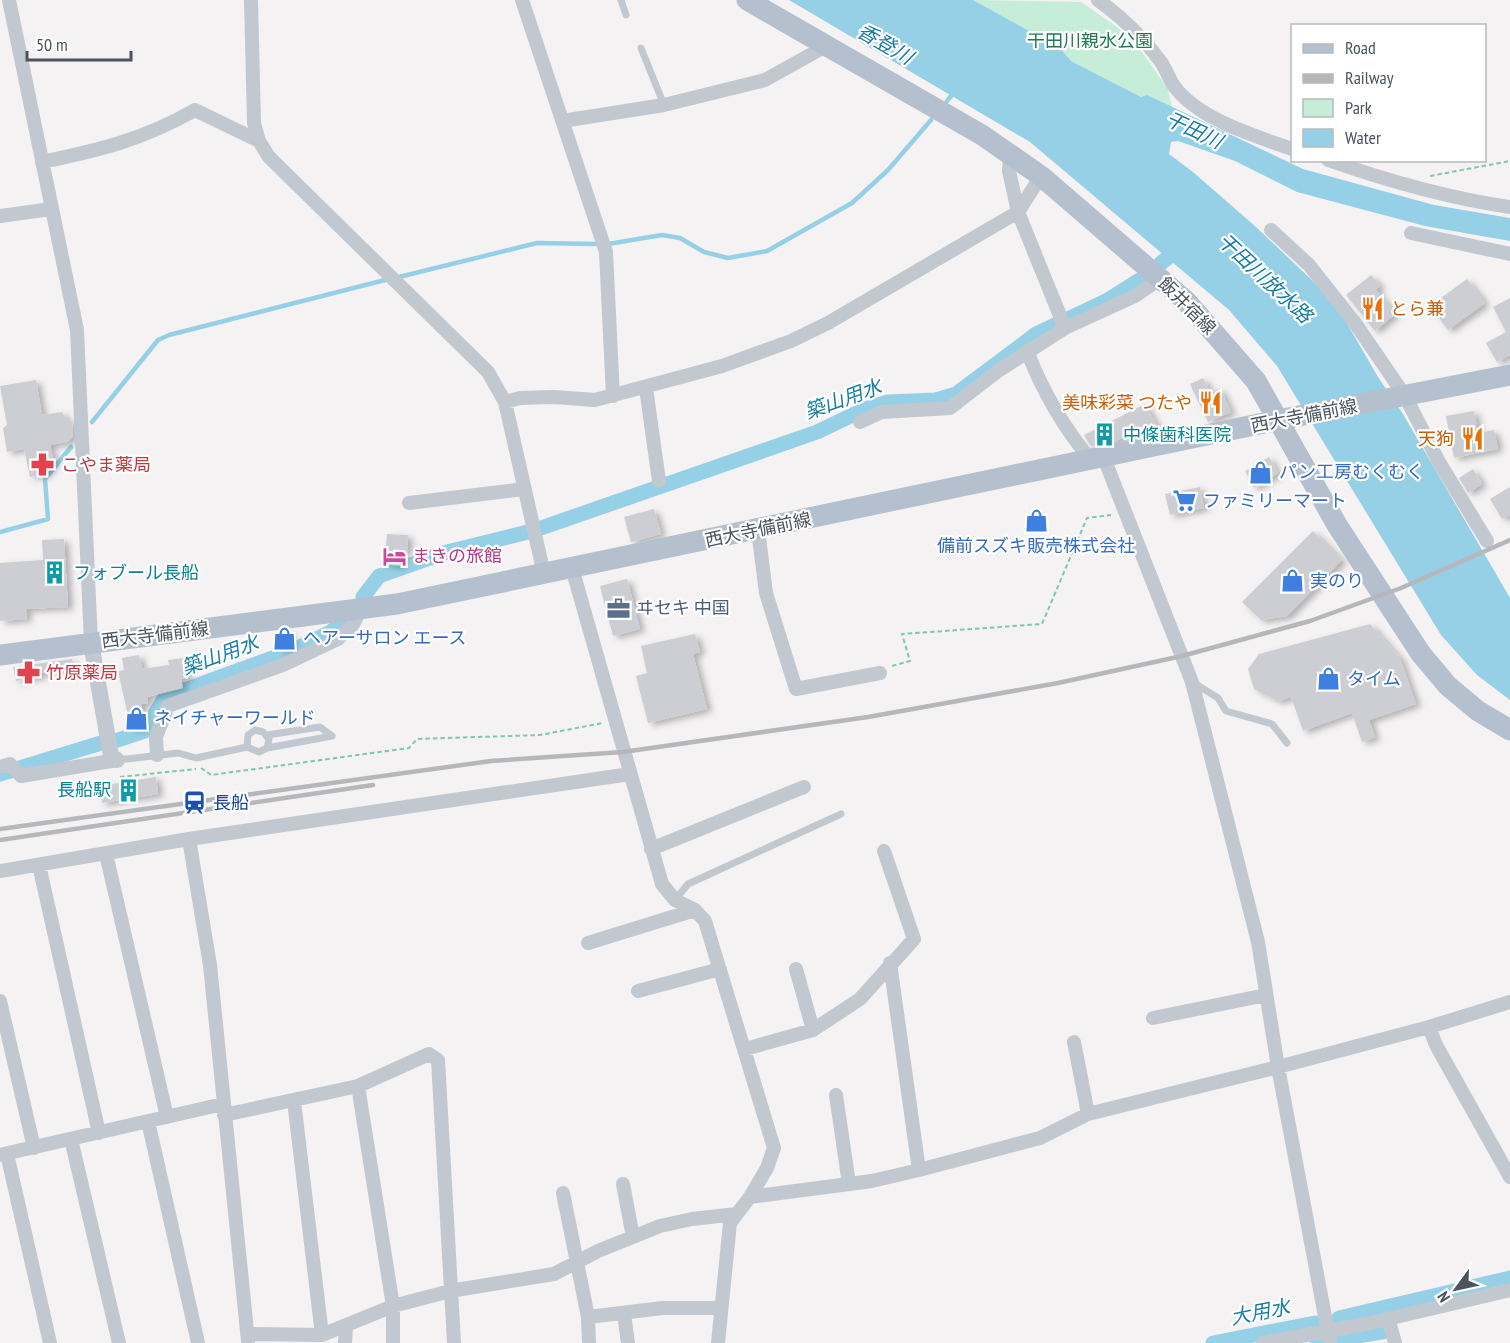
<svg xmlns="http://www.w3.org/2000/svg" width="1510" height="1343" font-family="'PT Sans Narrow','Noto Sans JP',sans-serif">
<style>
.green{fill:#c5edd7}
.water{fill:#96d0e6}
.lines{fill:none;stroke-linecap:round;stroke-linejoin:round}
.stream{stroke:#96d0e6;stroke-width:4.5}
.canal{stroke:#96d0e6;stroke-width:15}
.building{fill:#ccced4;filter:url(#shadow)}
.path{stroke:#80c8a9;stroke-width:2;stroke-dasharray:4.5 3;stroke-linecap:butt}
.service{stroke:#c1c8cf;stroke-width:7}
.minor{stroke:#c1c8cf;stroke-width:14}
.tertiary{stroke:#c1c8cf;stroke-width:16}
.primary{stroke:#b4c0ce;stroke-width:21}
.rail{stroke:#b5b7bb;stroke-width:4.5}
.labels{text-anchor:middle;stroke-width:4.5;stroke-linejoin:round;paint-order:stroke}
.park-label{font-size:18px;fill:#207b54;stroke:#fff}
.street-label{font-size:18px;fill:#4b545e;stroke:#fff}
.food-label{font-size:18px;fill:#c56008;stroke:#fff;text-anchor:end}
.culture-label{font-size:18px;fill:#0d838f;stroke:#fff;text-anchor:start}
.health-label{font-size:18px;fill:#be3a42;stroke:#fff;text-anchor:start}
.shop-label{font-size:18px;fill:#366cbe;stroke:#fff;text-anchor:start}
.hotel-label{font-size:18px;fill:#b23c85;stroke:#fff;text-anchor:start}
.service-label{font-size:18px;fill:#4e5e75;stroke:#fff;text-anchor:start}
.transit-label{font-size:18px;fill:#164399;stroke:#fff;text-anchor:start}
.water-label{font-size:20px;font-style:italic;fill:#197da3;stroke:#fff}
</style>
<defs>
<filter id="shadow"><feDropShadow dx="5" dy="3" stdDeviation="3" flood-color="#0004"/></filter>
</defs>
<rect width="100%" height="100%" fill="#f4f2f2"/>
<path class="green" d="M973 0 1081 2 1117 27 1142 52 1168 89 1172 108 1147 95 1141 97 1071 61 1060 48Z"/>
<path class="water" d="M789 0H973L1060 48 1071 61 1141 97 1147 95 1303 169 1434 205 1510 218V241L1425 226 1297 192 1235 161 1178 141 1171 142 1169 154 1193 172 1256 227 1316 284 1345 320 1378 377 1403 414 1510 598V700L1477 675 1441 635 1277 366 1229 310 1030 142Z"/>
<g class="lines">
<path class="stream" d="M947 101 955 91
M608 244 662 235 680 238 704 252 728 258 767 251 852 203 888 170 931 120
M399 277 537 243 598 244
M92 422 158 340 169 335 385 280
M0 532 48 519 45 479 71 447"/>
<path class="canal" d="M1161 263 1170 256
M541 528 817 432 863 410 888 402 936 400 956 394 1036 334 1106 301 1141 279
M363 597 379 576 447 552 528 532
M118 740 145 731 165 697 289 652 331 632 347 618
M0 774 101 743
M1339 1318 1510 1278
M1335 1340 1387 1331
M1213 1343 1315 1323
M1317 1343 1322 1342"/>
</g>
<path class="building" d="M1371 275 1380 286 1376 290 1395 314 1375 331 1346 295Z
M1467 279 1485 303 1448 330 1430 306Z
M1510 298V355L1497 362 1486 343 1506 332 1493 307Z
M1203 378 1211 393 1220 388 1231 412 1208 422 1190 384Z
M36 380 42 415 62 412 67 420 72 421 73 437 67 442 50 445 54 462 46 474 30 477 24 449 7 452 3 428 7 425 0 386Z
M1145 404 1158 428 1140 436 1137 430 1116 441 1091 446 1088 442 1084 435Z
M1474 411 1478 433 1494 430 1498 449 1454 458 1446 416Z
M1269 457 1278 473 1254 488 1245 471Z
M1473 469 1482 484 1468 493 1459 478Z
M1200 487 1204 508 1170 515 1165 494Z
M1510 487V515L1502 519 1490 499Z
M654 509 661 534 631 542 624 517Z
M1313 531 1342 560 1287 616 1261 620 1242 602Z
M387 534 408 535 407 553 402 552 400 566 385 564Z
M64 539 68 607 26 609 27 619 0 621V563L43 560 42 540Z
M627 579 640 629 613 636 600 586Z
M1370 624 1400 658 1416 704 1369 720 1375 737 1362 742 1352 713 1303 731 1291 697 1278 701 1254 689 1248 669 1259 654Z
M290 631 292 648 279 650 276 632Z
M695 634 700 652 693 654 707 709 648 723 636 676 647 673 641 646Z
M139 655 142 669 169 665 168 660 185 658 188 678 181 679 183 688 147 697 148 703 141 704 144 727 131 729 118 671 124 670 122 658Z
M72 659 74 667 40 673 41 676 16 681 13 667Z
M156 777 158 794 102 803 100 786Z"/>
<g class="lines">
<path class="path" d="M1430 176 1510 161
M892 666 910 661 902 634 1042 624 1087 518 1111 515
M201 768 211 775 409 748 417 739 540 735 603 723
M120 777 196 769"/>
<path class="service" d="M621 0 626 15
M641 48 664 105
M1194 683 1218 698 1226 711 1272 724 1287 743
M267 735 320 727 332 736
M267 748 269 739 263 732 255 730 248 735 247 747 259 752 267 748 332 736
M118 760 178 753 196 758 247 747
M675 900 688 884 841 814"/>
<path class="minor" d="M9 0 77 330 91 643
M251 0 254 123 259 141 269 157 488 372 505 402 544 574
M522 0 606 252 613 396
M1098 0C1123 18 1143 37 1161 62 1166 69 1169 79 1174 86 1198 119 1255 136 1292 149
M562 121 664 105 765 80 826 46
M1010 155 1009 171 1018 212 1065 328
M1328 160C1388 181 1447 198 1510 207
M42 162C100 150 142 140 195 110L259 141
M0 216 51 209
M1271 230 1309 265 1355 323 1405 396 1439 462 1487 541
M1411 233 1510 254
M1027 351C1043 392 1063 427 1091 460
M646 388 659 481
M505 402 520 398 554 397 595 400 722 366 791 341 828 323 1018 212 1041 176
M860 422 882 412 950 408 998 371 1065 328 1135 296 1160 279
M1104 458 1192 682 1258 942 1278 1067 1330 1343
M409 503 524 489
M758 530 766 593 796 689 880 673
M572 568 662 884 675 900 695 910 705 921 774 1148 767 1168 750 1197
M157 755 156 737 168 706 283 665 338 639 353 625 361 608
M0 767 10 764 21 776 117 760
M189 839 210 965 248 1341
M651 849 804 787
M106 854 167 1117
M39 865 99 1133
M0 871 189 839 630 774
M588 943 695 910
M890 963 919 1170
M796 969 813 1030
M638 991 720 969
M0 1001 34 1148
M1153 1018 1266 995
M1429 1027 1436 1045 1510 1177
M1074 1042 1088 1114
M745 1049 813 1030 860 999 914 939 884 851
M358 1086 393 1306V1343
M836 1095 849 1184
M294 1101 322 1335
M224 1115 358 1086 429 1054 438 1060 454 1343
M148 1121 198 1343
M71 1139 119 1343
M7 1154 50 1343
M0 1155 223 1104
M623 1184 633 1237
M563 1193 588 1317 589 1343
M624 1314 628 1343
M588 1317 663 1308H720
M1388 1318 1395 1343
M247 1334 322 1335 393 1306 450 1291 554 1274 598 1251 660 1226 692 1219 737 1214
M345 1343 346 1326
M718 1343 730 1223 750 1197 872 1181 919 1170 1040 1138 1088 1114 1278 1067 1429 1027 1510 1002
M1263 1343 1366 1324 1510 1290"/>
<path class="tertiary" d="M91 643 111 756 117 760"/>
<path class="primary" d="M747 0 982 135 1041 176 1186 301 1256 381 1337 525 1421 654 1448 686 1478 711 1510 730
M0 655 397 604 1278 420 1510 375"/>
<path class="rail" d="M0 829 491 761 623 752 868 717 1058 683 1182 656 1310 621 1401 588 1510 540
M0 840 373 785"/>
</g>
<defs>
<symbol id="restaurant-bare" viewBox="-9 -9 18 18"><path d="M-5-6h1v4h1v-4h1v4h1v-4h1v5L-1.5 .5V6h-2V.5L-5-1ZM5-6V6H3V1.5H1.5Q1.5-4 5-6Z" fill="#e8710a" stroke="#fff" stroke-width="2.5" paint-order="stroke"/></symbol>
<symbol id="building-bare" viewBox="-9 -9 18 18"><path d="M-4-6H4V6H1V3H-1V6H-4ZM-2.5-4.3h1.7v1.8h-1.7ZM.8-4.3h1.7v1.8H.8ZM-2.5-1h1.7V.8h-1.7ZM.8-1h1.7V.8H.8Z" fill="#0f9aa8" stroke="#fff" stroke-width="2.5" paint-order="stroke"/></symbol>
<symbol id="pharmacy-bare" viewBox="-9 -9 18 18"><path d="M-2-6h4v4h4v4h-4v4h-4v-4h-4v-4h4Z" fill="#e0444e" stroke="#fff" stroke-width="2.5" paint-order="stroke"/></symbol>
<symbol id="shop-bare" viewBox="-9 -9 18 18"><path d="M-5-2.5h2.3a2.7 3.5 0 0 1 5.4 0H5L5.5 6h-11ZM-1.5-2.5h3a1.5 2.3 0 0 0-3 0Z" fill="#3f7fe0" stroke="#fff" stroke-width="2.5" paint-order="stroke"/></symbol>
<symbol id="supermarket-bare" viewBox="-9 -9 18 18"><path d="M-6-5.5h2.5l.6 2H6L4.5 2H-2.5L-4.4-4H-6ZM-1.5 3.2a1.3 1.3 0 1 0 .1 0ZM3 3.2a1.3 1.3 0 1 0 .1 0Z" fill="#3f7fe0" stroke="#fff" stroke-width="2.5" paint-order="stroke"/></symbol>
<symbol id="hotel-bare" viewBox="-9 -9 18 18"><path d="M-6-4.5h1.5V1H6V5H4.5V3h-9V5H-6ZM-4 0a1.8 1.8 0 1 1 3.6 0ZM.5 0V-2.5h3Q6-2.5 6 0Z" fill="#d1479c" stroke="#fff" stroke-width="2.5" paint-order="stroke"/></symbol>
<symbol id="office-bare" viewBox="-9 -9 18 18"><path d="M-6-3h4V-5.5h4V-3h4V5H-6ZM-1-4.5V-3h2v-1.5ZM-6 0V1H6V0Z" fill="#5c6f8a" stroke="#fff" stroke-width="2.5" paint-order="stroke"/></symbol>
<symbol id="station-bare" viewBox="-9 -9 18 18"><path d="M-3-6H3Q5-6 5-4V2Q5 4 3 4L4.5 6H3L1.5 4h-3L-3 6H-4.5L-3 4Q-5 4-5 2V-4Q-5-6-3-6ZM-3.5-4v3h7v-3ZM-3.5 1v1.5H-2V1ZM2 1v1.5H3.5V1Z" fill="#1a4fb4" stroke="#fff" stroke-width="2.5" paint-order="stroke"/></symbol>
</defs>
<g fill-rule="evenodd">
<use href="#restaurant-bare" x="1356" y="292" width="33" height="33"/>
<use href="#restaurant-bare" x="1194" y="386" width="33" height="33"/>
<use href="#building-bare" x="1088" y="418" width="33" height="33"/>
<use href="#restaurant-bare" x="1456" y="422" width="33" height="33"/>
<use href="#pharmacy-bare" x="26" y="448" width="33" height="33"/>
<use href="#shop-bare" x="1244" y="456" width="33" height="33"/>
<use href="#supermarket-bare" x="1168" y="484" width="33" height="33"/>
<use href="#shop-bare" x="1020" y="504" width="33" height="33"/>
<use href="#hotel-bare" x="378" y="540" width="33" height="33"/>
<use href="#building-bare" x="38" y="556" width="33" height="33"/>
<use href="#shop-bare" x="1276" y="564" width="33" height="33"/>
<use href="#office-bare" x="602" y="592" width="33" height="33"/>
<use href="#shop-bare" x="268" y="622" width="33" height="33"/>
<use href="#pharmacy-bare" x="12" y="656" width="33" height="33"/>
<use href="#shop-bare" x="1312" y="662" width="33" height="33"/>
<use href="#shop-bare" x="120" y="702" width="33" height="33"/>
<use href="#building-bare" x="112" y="774" width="33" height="33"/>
<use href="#station-bare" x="178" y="786" width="33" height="33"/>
</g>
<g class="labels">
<g class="park-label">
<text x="1090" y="47">干田川親水公園</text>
</g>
<g class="street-label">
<text transform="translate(1187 306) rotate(45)" y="6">飯井宿線</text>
<text transform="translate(1304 416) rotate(-11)" y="6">西大寺備前線</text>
<text transform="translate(758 530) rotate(-12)" y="6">西大寺備前線</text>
<text transform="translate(155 635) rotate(-7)" y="6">西大寺備前線</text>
</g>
<g class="food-label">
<text x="1390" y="315" text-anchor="start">とら兼</text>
<text x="1192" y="409">美味彩菜 つたや</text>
<text x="1454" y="445">天狗</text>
</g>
<g class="culture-label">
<text x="1123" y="441">中條歯科医院</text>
<text x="73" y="579">フォブール長船</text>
<text x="111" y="796" text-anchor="end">長船駅</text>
</g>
<g class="health-label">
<text x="61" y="471">こやま薬局</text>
<text x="46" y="679">竹原薬局</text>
</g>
<g class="shop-label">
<text x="1279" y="478">パン工房むくむく</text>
<text x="1203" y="507">ファミリーマート</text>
<text x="1036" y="552" text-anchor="middle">備前スズキ販売株式会社</text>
<text x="1310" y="587">実のり</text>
<text x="303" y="644">ヘアーサロン エース</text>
<text x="1347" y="685">タイム</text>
<text x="154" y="724">ネイチャーワールド</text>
</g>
<g class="hotel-label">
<text x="412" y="562">まきの旅館</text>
</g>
<g class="service-label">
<text x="636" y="614">ヰセキ 中国</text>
</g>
<g class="transit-label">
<text x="213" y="809">長船</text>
</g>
<g class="water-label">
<text transform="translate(885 44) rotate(30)" y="7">香登川</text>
<text transform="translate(1194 130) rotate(25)" y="7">干田川</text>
<text transform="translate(1265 278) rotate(43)" y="7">干田川放水路</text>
<text transform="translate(843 399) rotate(-20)" y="7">築山用水</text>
<text transform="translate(220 655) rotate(-20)" y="7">築山用水</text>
<text transform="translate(1260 1312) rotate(-11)" y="7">大用水</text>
</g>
</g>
<rect x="1291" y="24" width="195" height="138" fill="#ffffff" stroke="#b7bbbf" stroke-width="1.5"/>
<rect x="1303" y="44" width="30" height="9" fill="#b4c0ce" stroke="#b7bbbf" stroke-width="1.5"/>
<text x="1345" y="54" font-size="18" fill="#4b545e">Road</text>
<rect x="1303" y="74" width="30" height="9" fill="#b5b7bb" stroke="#b7bbbf" stroke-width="1.5"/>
<text x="1345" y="84" font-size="18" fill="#4b545e">Railway</text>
<rect x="1303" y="99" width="30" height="18" fill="#c5edd7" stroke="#b7bbbf" stroke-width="1.5"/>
<text x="1345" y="114" font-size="18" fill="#4b545e">Park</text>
<rect x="1303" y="129" width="30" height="18" fill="#96d0e6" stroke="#b7bbbf" stroke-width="1.5"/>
<text x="1345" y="144" font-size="18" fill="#4b545e">Water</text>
<g transform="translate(1456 1289) rotate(237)" stroke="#ffffff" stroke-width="4.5" paint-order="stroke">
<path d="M0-4.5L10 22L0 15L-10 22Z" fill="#4b545e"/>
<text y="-9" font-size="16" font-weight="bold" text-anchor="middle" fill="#4b545e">N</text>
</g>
<path d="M27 51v9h104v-9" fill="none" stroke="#4b545e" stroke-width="3"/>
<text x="36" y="51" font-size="18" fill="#4b545e" stroke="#ffffff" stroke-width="4.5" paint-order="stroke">50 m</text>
</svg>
